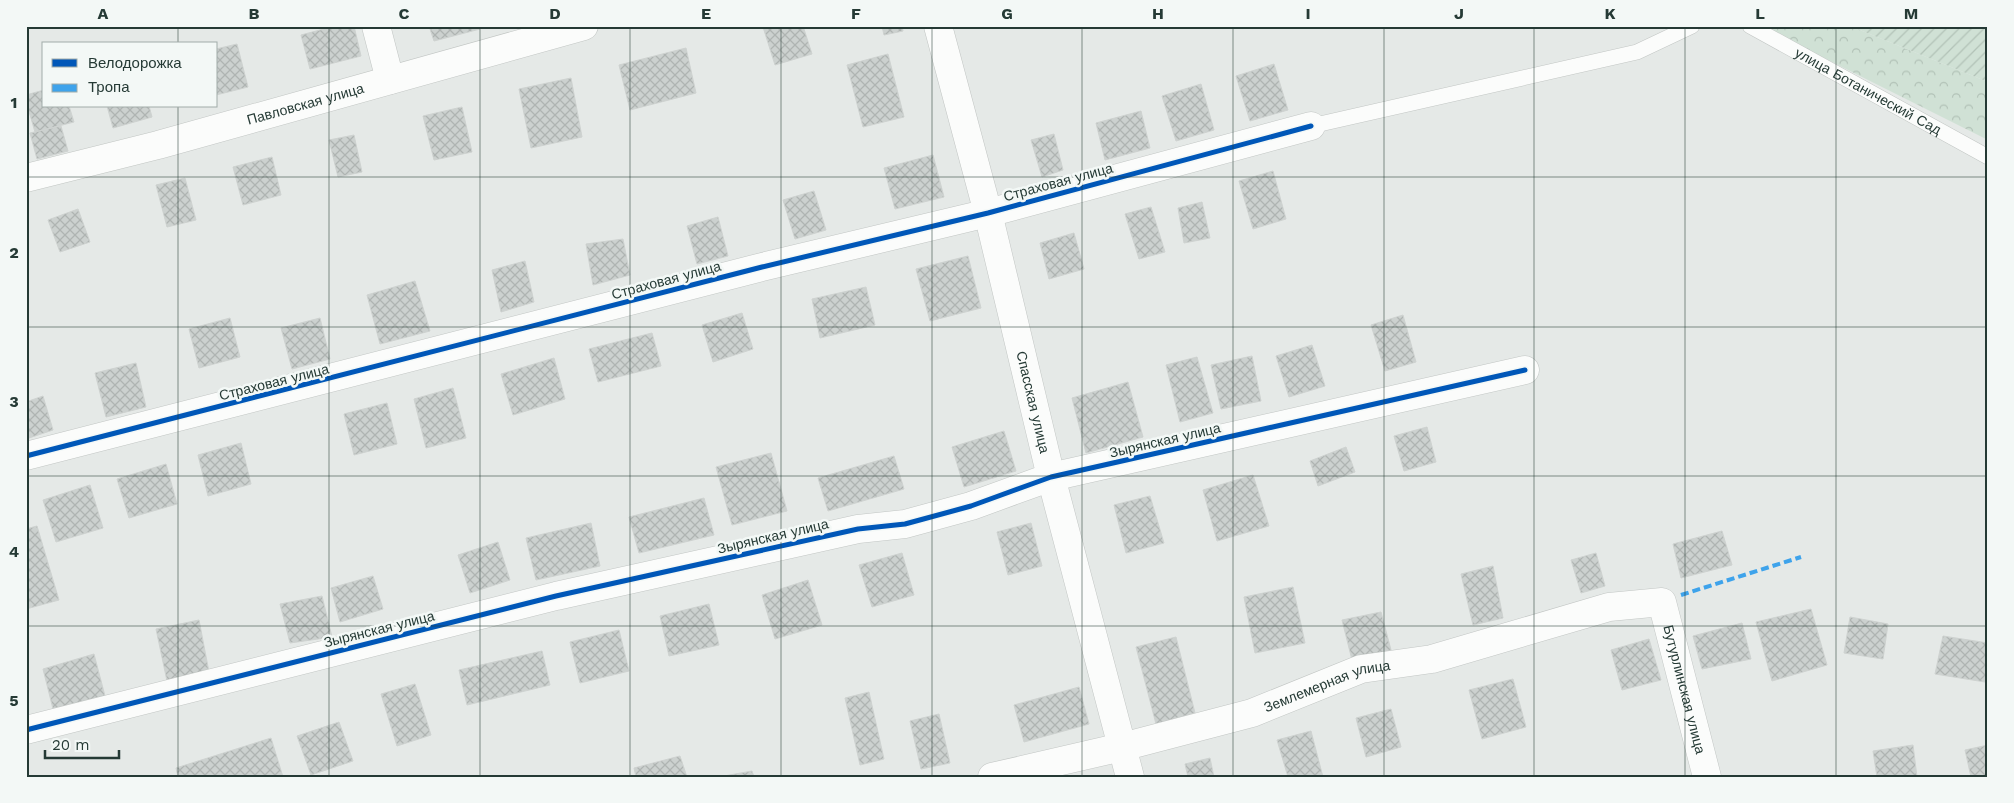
<svg xmlns="http://www.w3.org/2000/svg" width="2014" height="803" font-family="'Work Sans',sans-serif">
<style>
.forest{fill:url(#forest-crowns)}
.garden{fill:url(#garden-furrows)}
.building{fill:url(#building-cross-hatch);stroke:#ced2d0}
.lines{fill:none;stroke-linecap:round;stroke-linejoin:round}
.service-casing{stroke:#c2c6c4;stroke-width:16}
.minor-casing{stroke:#c2c6c4;stroke-width:29}
.service{stroke:#fbfcfb;stroke-width:15}
.minor{stroke:#fbfcfb;stroke-width:28}
.quiet{stroke:#3ea3eb;stroke-width:4;stroke-dasharray:8 4;stroke-linecap:butt}
.cycleway-casing{stroke:#f3f8f6;stroke-width:8}
.cycleway{stroke:#0057b8;stroke-width:5}
.grid{fill:none;stroke:#253a35;stroke-width:1;stroke-opacity:0.55}
.labels{text-anchor:middle;stroke-width:5;stroke-linejoin:round;paint-order:stroke}
.street-label{font-size:14px;fill:#253a35;stroke:#f3f8f6}
.neatline{fill:none;stroke:#253a35;stroke-width:2}
.grid-label{font-size:16px;text-anchor:middle;font-weight:bold;fill:#253a35}
</style>
<defs>
<pattern id="forest-crowns" width="20" height="18" patternUnits="userSpaceOnUse" patternTransform="scale(1.25)"><rect width="20" height="18" fill="#d0e1d5"/><path d="M2 6a3 3 0 1 1 6 0M12 15a3 3 0 1 1 6 0" fill="none" stroke="#b2c2b7"/></pattern>
<pattern id="garden-furrows" width="10" height="10" patternUnits="userSpaceOnUse" patternTransform="scale(1.25)"><rect width="10" height="10" fill="#d0e1d5"/><path d="M-1 1l2-2M0 10L10 0M9 11l2-2" fill="none" stroke="#b2c2b7"/></pattern>
<pattern id="building-cross-hatch" width="8" height="8" patternUnits="userSpaceOnUse" patternTransform="scale(1.25)"><rect width="8" height="8" fill="#ccd1cf"/><path d="M0 0l8 8M0 8l8-8" fill="none" stroke="#afb4b2"/></pattern>
</defs>
<rect width="100%" height="100%" fill="#e5e9e7"/>
<path class="forest" d="M1760 26H1850L1988 82V140Z"/>
<path class="garden" d="M1850 26H1988V82Z"/>
<path class="building" d="M335 26H354L361 56 310 69 301 35Z
M429 26H479L480 29 434 41Z
M803 26 812 54 775 65 763 27Z
M882 26H902L903 31 884 35Z
M237 44 248 87 216 95V49Z
M686 48 696 93 630 110 619 65Z
M888 54 904 117 863 127 847 65Z
M1274 64 1288 110 1250 121 1236 76Z
M571 78 582 137 531 148 519 89Z
M1201 84 1214 130 1176 141 1162 96Z
M44 90V106H69L74 122 35 132 26 101V95Z
M107 106H149L152 117 113 128Z
M462 107 472 152 434 160 423 116Z
M1141 111 1150 148 1105 160 1096 123Z
M61 126 68 151 37 159 30 133Z
M1054 134 1063 170 1042 177 1031 140Z
M354 135 362 172 338 177 329 140Z
M933 155 944 197 895 209 884 168Z
M272 157 281 195 243 205 233 167Z
M1273 171 1286 219 1253 229 1239 181Z
M185 178 196 220 167 227 156 185Z
M814 191 826 230 795 239 783 200Z
M1202 202 1210 238 1184 243 1178 208Z
M1151 207 1165 252 1139 259 1125 214Z
M78 209 90 242 60 252 48 220Z
M718 217 728 256 697 264 687 226Z
M1074 233 1084 269 1049 279 1040 243Z
M623 239 630 275 593 285 586 244Z
M968 256 981 308 930 321 916 269Z
M525 261 534 302 501 312 492 270Z
M415 281 430 331 380 344 367 295Z
M866 287 875 325 820 338 812 299Z
M742 313 753 349 713 362 702 325Z
M1403 315 1416 362 1385 371 1371 325Z
M230 318 240 357 199 368 189 329Z
M320 318 330 359 292 369 281 328Z
M652 333 661 366 598 382 589 349Z
M1312 345 1325 386 1289 397 1276 356Z
M1252 356 1261 401 1221 409 1211 365Z
M1197 357 1213 413 1180 422 1166 365Z
M554 358 565 399 513 415 501 374Z
M136 363 146 407 106 417 95 373Z
M1128 382 1143 437 1086 453 1072 398Z
M453 388 466 438 426 448 414 399Z
M43 396 53 430 26 439V402Z
M387 403 397 444 354 455 344 414Z
M1427 427 1436 462 1404 471 1394 436Z
M1004 431 1016 471 964 487 952 447Z
M241 443 251 484 208 496 198 455Z
M1346 447 1355 472 1318 486 1310 461Z
M771 453 787 511 732 525 716 467Z
M894 456 904 489 828 511 818 478Z
M166 464 177 504 129 518 117 479Z
M1253 475 1269 526 1217 541 1203 490Z
M90 485 103 528 56 542 43 500Z
M1150 496 1164 543 1126 553 1114 505Z
M704 498 714 535 639 553 629 517Z
M591 523 600 566 536 580 526 538Z
M1031 523 1042 566 1008 575 997 532Z
M37 526 59 600 26 609V529Z
M1722 531 1732 565 1681 578 1673 544Z
M498 542 510 580 470 593 458 555Z
M902 553 914 595 872 607 859 565Z
M1596 553 1605 586 1581 593 1571 560Z
M1493 566 1503 618 1473 625 1461 574Z
M373 576 383 609 340 622 331 588Z
M808 580 822 625 775 639 762 595Z
M1293 587 1305 643 1255 653 1244 597Z
M322 596 332 637 290 643 280 604Z
M709 604 719 645 669 656 660 616Z
M1811 609 1827 665 1772 681 1756 622Z
M1381 612 1391 650 1352 660 1342 620Z
M1850 617 1888 624 1883 659 1844 653Z
M199 620 209 672 167 681 156 629Z
M1742 623 1751 659 1702 669 1693 636Z
M619 630 629 671 580 683 570 642Z
M1943 636 1988 643V668L1985 682 1935 674Z
M1176 637 1195 713 1156 724 1136 647Z
M1649 639 1661 680 1622 690 1611 650Z
M542 651 550 685 467 705 459 670Z
M94 654 105 696 53 709 43 669Z
M1513 679 1526 727 1482 739 1469 690Z
M415 684 431 735 397 746 381 694Z
M1079 687 1089 724 1024 742 1014 705Z
M869 692 884 759 860 765 845 698Z
M1391 709 1401 747 1366 757 1356 718Z
M939 714 950 763 921 769 910 721Z
M339 722 353 761 311 775 297 736Z
M1311 731 1323 777H1288L1277 740Z
M271 738 283 777H178L176 768Z
M1913 745 1917 777H1877L1873 751Z
M1988 745V777H1971L1965 750Z
M680 756 687 777H636L634 768Z
M1210 758 1214 777H1188L1185 764Z
M752 771 754 777 724 776Z"/>
<g class="lines">
<defs>
<g id="service">
<path id="s1" d="M1750 26 1988 157"/>
<path d="M1311 126 1637 52 1692 26"/>
</g>
<g id="minor">
<path d="M376 26 390 80"/>
<path id="s2" d="M938 26 988 213 1051 477 1130 777"/>
<path id="s3" d="M26 178 158 145 584 26"/>
<path d="M26 456 762 267 988 213 1311 126"/>
<path d="M26 730 556 596 858 529 905 524 971 506 1051 477 1525 370"/>
<path id="s4" d="M992 777 1122 747 1252 713 1361 669 1432 659 1609 607 1662 602 1707 777"/>
</g>
</defs>
<use href="#service" class="service-casing"/>
<use href="#minor" class="minor-casing"/>
<use href="#service" class="service"/>
<use href="#minor" class="minor"/>
<path class="quiet" d="M1681 595 1801 557"/>
<defs>
<path id="cycleway" d="M26 456 762 267 988 213 1311 126
M26 730 556 596 858 529 905 524 971 506 1051 477 1525 370"/>
</defs>
<use href="#cycleway" class="cycleway-casing"/>
<use href="#cycleway" class="cycleway"/>
</g>
<path class="grid" d="M178 26V44M329 26V777M480 26V777M630 26V777M781 26V777M932 26V777M1082 26V777M1233 26V777M1384 26V777M1534 26V777M1685 26V777M1836 26V777M178 106V777M26 177H1988M26 327H1988M26 476H1988M26 626H1988"/>
<g class="labels">
<g class="street-label">
<text dy="5" stroke="none"><textPath href="#s1" startOffset="135">улица Ботанический Сад</textPath></text>
<text dy="5" stroke="none"><textPath href="#s3" startOffset="289">Павловская улица</textPath></text>
<text transform="translate(1058 182) rotate(-15)" y="5">Страховая улица</text>
<text transform="translate(666 280) rotate(-15)" y="5">Страховая улица</text>
<text transform="translate(274 382) rotate(-14)" y="5">Страховая улица</text>
<text dy="5" stroke="none"><textPath href="#s2" startOffset="388">Спасская улица</textPath></text>
<text transform="translate(1165 440) rotate(-13)" y="5">Зырянская улица</text>
<text transform="translate(773 536) rotate(-13)" y="5">Зырянская улица</text>
<text transform="translate(379 629) rotate(-14)" y="5">Зырянская улица</text>
<text dy="5" stroke="none"><textPath href="#s4" startOffset="348">Землемерная улица</textPath></text>
<text dy="5" stroke="none"><textPath href="#s4" startOffset="785">Бутурлинская улица</textPath></text>
</g>
</g>
<rect width="2014" height="803" fill="none" stroke="#f3f8f6" stroke-width="55"/>
<rect x="42" y="42" width="175" height="65" fill="#f3f8f6" stroke="#a1aca9"/>
<rect x="52" y="59" width="25" height="8" fill="#0057b8" stroke="#a1aca9"/>
<text x="88" y="68" font-size="15" fill="#253a35">Велодорожка</text>
<rect x="52" y="84" width="25" height="8" fill="#3ea3eb" stroke="#a1aca9"/>
<text x="88" y="92" font-size="15" fill="#253a35">Тропа</text>
<path d="M45 750v8h74v-8" fill="none" stroke="#253a35" stroke-width="2.5"/>
<text x="52" y="750" font-size="15" fill="#253a35" stroke="#f3f8f6" stroke-width="4" paint-order="stroke">20 m</text>
<rect x="28" y="28" width="1958" height="748" class="neatline"/>
<g class="grid-label">
<text x="103" y="19">A</text>
<text x="254" y="19">B</text>
<text x="404" y="19">C</text>
<text x="555" y="19">D</text>
<text x="706" y="19">E</text>
<text x="856" y="19">F</text>
<text x="1007" y="19">G</text>
<text x="1158" y="19">H</text>
<text x="1308" y="19">I</text>
<text x="1459" y="19">J</text>
<text x="1610" y="19">K</text>
<text x="1760" y="19">L</text>
<text x="1911" y="19">M</text>
<text x="14" y="108">1</text>
<text x="14" y="258">2</text>
<text x="14" y="407">3</text>
<text x="14" y="557">4</text>
<text x="14" y="706">5</text>
</g>
</svg>
